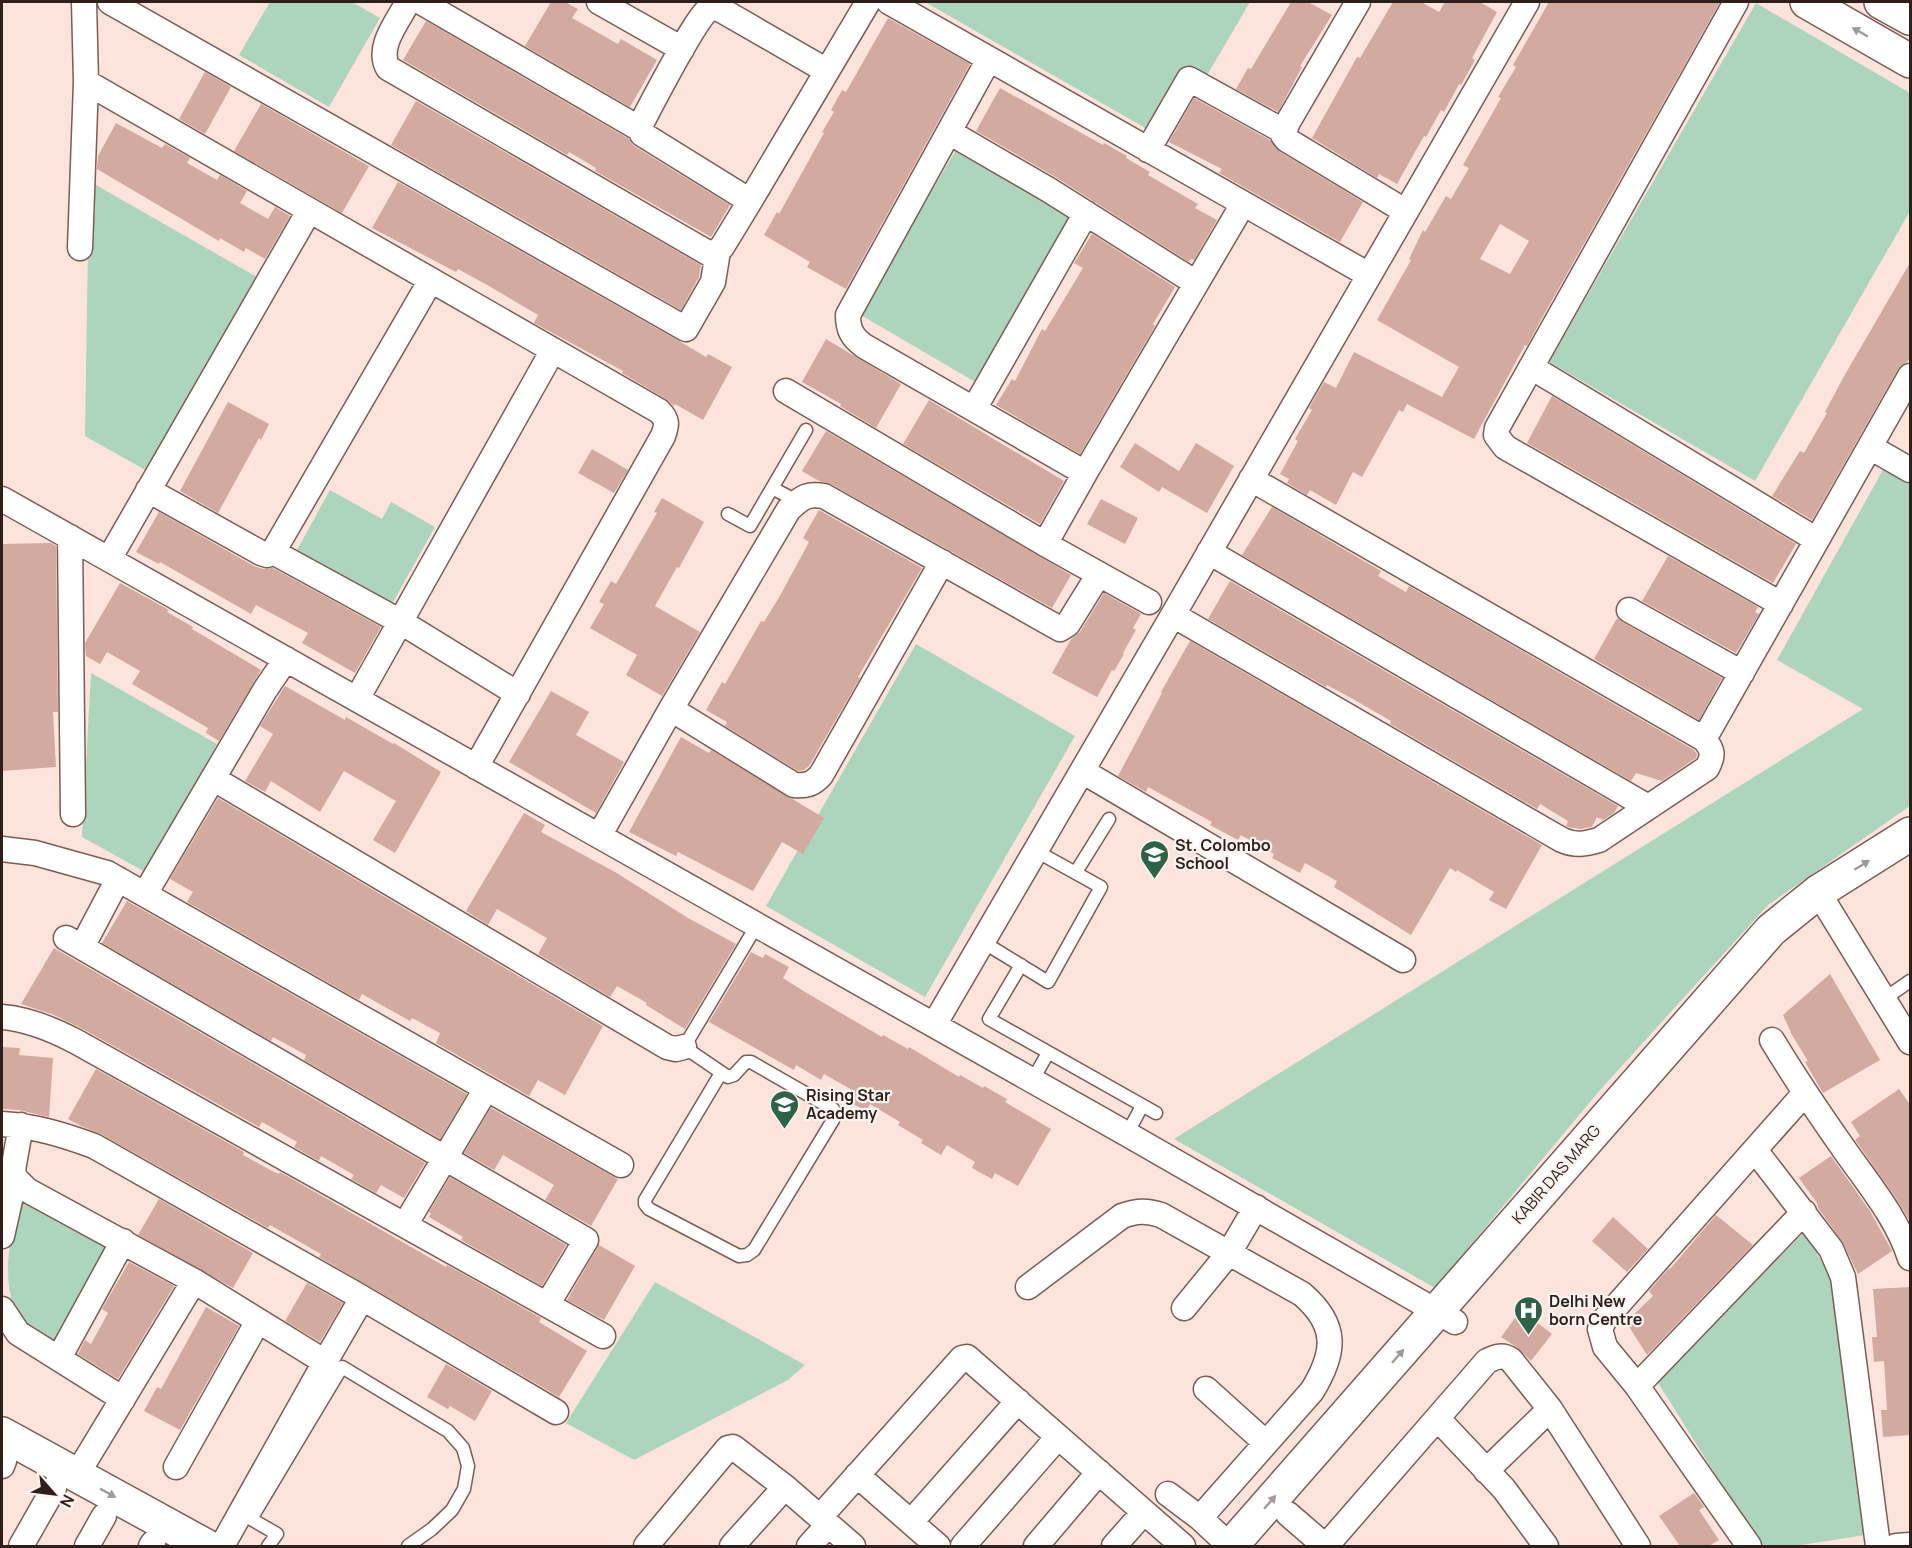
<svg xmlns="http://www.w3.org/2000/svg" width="1912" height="1548" font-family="Manrope,sans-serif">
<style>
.green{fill:#add5bd}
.building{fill:#d2aa9f;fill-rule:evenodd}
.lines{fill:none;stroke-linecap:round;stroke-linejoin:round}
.lane-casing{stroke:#7f5c52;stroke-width:15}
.street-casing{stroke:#7f5c52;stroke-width:27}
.secondary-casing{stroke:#7f5c52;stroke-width:36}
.lane{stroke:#fff;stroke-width:12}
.street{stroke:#fff;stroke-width:24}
.secondary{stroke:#fff;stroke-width:33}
.oneway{fill:#a19a98}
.labels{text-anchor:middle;stroke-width:4.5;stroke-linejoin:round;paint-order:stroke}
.poi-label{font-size:16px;font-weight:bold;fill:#2e1f1b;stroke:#fdf4f2;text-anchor:start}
.street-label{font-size:16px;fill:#2e1f1b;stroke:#fdf4f2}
</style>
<rect width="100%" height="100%" fill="#fce3dc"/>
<path class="green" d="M270 2H352L380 18 329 107 239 55Z
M925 2H1250L1203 82 1154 133Z
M1756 3 1910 93V211L1755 481 1549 362Z
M960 143 1078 212 977 383 859 314Z
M89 181 257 277 147 471 85 436Z
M1884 468 1910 483V806L1768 905 1600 1090 1435 1288 1174 1139 1863 709 1777 660Z
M330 490 382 519 391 502 435 527 388 611 292 559Z
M916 644 1075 736 925 997 766 906Z
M91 673 217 744 147 873 82 837Z
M23 1195 115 1249 61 1345C50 1339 27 1331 20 1323 0 1284 8 1236 23 1195Z
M1804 1232 1831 1277 1865 1535 1795 1546H1760L1657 1381Z
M655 1282 805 1365 788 1380 634 1460 566 1423Z"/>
<path class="building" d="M551 2H565L578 9 572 18 618 44 621 39 657 60 630 107 525 46Z
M1291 2H1308L1332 15 1300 66 1302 67 1278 112 1236 89 1248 68 1251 69Z
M1393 2H1421L1439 12 1445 2H1480L1497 12 1472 58 1475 60 1461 85 1459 84 1444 112 1441 110 1426 137 1424 136 1397 184 1379 174 1377 178 1312 138 1357 57 1360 58Z
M1549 2H1720L1542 318 1527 346 1525 345 1474 439 1407 404 1403 412 1399 410 1362 477 1353 472 1336 505 1310 490 1307 495 1287 483 1289 479 1280 474 1298 441 1295 439 1312 410 1309 408 1324 382 1336 388 1354 352 1442 397 1459 367 1377 320 1411 260 1409 259 1423 230 1425 232 1446 196 1451 199 1469 168 1463 165 1501 98 1498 97 1516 67 1513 65ZM1500 224 1529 241 1510 274 1480 259Z
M888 18 970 64 846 289 807 267 810 262 764 235 777 212 779 214 824 133 822 132 834 112 831 110 842 90 846 92Z
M426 21 629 139 634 146 730 205 711 237 595 171 596 168 569 152 567 155 403 60Z
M205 72 231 87 205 134 179 119Z
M1000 88 1103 145 1104 143 1127 156 1126 158 1150 172 1148 175 1198 204 1195 208 1217 220 1194 260 1191 259 1189 262 1057 178 976 131Z
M1194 98 1270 140 1280 152 1363 202 1340 242 1219 173 1222 169 1169 142Z
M416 101 701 265 699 277 681 310 391 145Z
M261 104 369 166 342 213 234 151Z
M116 123 162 148 165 144 190 158 187 163 217 180 220 175 247 191 240 203 268 219 275 207 290 216 265 259 246 248 244 252 220 238 219 241 97 169 98 156Z
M398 182 679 341 706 357 708 354 732 367 703 420 675 404 674 406 666 399 622 373 623 371 534 323 538 315 489 286 458 269 456 272 372 228Z
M1092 234 1175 287 1153 324 1155 326 1080 454 996 405 1012 379 1015 381 1042 329 1045 331 1083 268 1074 263Z
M1911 261V357L1907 362 1898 369 1812 520 1772 496 1800 451 1804 453 1827 413 1825 412 1843 378Z
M826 339 901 384 876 428 840 406 841 404 802 382Z
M1552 396 1796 544 1773 583 1527 443Z
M929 400 1064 481 1040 524 903 444Z
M228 402 269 424 261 440 259 438 218 513 180 491Z
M826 431 1071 575 1052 608 831 484 819 481 802 471Z
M1135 443 1179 471 1196 443 1234 466 1207 513 1162 487 1159 492 1120 467Z
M592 449 628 470 614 493 578 473Z
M662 498 704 522 679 568 677 567 655 606 700 632 662 696 626 675 637 655 590 628 604 604 599 602 611 581 616 584 657 513 654 512Z
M1101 499 1138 518 1125 544 1087 524Z
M1272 507 1381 571 1378 576 1406 592 1409 586 1694 750 1697 754 1696 758 1662 781 1636 773 1631 781 1242 555Z
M819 510 922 568 858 677 860 678 809 766 804 770 798 771 725 726 727 722 706 710 722 682 725 684 761 621 764 622 781 594 809 542 803 538Z
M159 512 254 566 263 569 273 568 381 627 355 673 302 643 308 633 256 605 251 614 160 562 159 564 136 552Z
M51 543 56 546 58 712H53L56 767 2 771V544Z
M1668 556 1758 607 1755 612 1759 614 1736 653 1642 601Z
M1230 581 1618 806 1614 813 1603 820 1597 817 1592 827 1580 829 1568 827 1566 826 1568 821 1540 804 1537 809 1390 724 1391 721 1353 699 1327 685 1326 687 1208 619Z
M120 583 169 610 167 612 193 627 192 629 261 670 219 741 206 733 208 728 132 684 140 671 107 652 100 664 86 656 85 643Z
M1104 593 1141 614 1133 628 1136 630 1123 653 1124 654 1114 671 1112 670 1097 697 1052 673 1071 639 1080 632Z
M1617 618 1622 622 1722 678 1699 720 1594 659Z
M1190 641 1542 845 1506 909 1489 900 1494 892 1457 870 1456 872 1450 868 1411 935 1334 887 1337 881 1305 863 1300 873 1272 858 1274 854 1241 835 1238 840 1210 825 1212 822 1148 787 1146 792 1118 776 1162 693 1161 692Z
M285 686 345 720 346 717 393 744 394 743 441 772 395 853 373 840 396 801 344 771 320 812 271 781 265 792 245 781 273 734 260 726Z
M551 691 589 712 576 735 624 762 596 813 509 762Z
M681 737 709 753 711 750 824 818 803 854 782 842 753 891 678 852 676 856 629 832Z
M218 798 603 1026 565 1095 538 1080 529 1096 436 1043 440 1033 412 1018 410 1021 362 994 359 1000 187 902 193 892 170 879Z
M524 813 545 825 541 832 615 872 688 918 736 944 685 1029 646 1005 647 1003 617 986 610 997 538 954 547 938 497 909 488 925 466 911Z
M127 901 467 1094 440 1139 304 1060 306 1055 273 1037 271 1041 102 943Z
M54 948 425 1163 404 1198 381 1185 376 1193 351 1179 354 1175 321 1156 319 1161 294 1147 297 1142 262 1122 259 1127 81 1028 54 1015 21 1004Z
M751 952 763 958 765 954 789 967 783 978 805 992 882 1037 883 1035 908 1049 909 1047 959 1077 960 1075 983 1088 984 1086 1007 1099 1005 1102 1051 1129 1018 1186 995 1173 992 1179 972 1168 975 1162 947 1145 941 1155 921 1143 923 1140 898 1125 900 1122 870 1104 866 1111 846 1100 852 1090 824 1074 821 1080 796 1065 794 1070 709 1022Z
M1830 974 1880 1060 1823 1093 1805 1062 1808 1061 1792 1035 1783 1015Z
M2 1047 20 1048 19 1055 53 1058 49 1117 19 1110 2 1109Z
M96 1069 244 1152 243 1155 272 1171 279 1174 280 1172 446 1267 447 1265 541 1318 539 1322 587 1351 559 1397 319 1257 321 1254 270 1225 268 1228 101 1134 81 1126 68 1119Z
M1899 1089 1911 1106V1223L1894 1195 1855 1140 1860 1136 1851 1122Z
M491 1108 618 1179 591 1226 545 1200 554 1185 503 1155 494 1170 464 1153Z
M1831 1156 1870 1211 1892 1251 1858 1274 1842 1241 1818 1208 1817 1203 1799 1178Z
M450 1177 566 1245 542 1286 461 1240 463 1237 429 1217 431 1213 429 1212Z
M159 1199 253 1253 233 1288 138 1235Z
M1716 1215 1753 1245 1647 1355 1626 1322 1653 1296 1649 1291 1669 1268 1670 1269Z
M1613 1217 1648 1249 1627 1272 1592 1241Z
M599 1245 635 1266 604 1320 567 1300Z
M129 1262 174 1286 118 1379 78 1354 85 1340 91 1344 108 1313 102 1309Z
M307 1283 343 1303 320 1342 285 1321Z
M1911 1287V1435L1883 1437 1881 1410H1887L1884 1361 1874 1362 1872 1337H1877L1873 1289Z
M206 1307 239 1326 180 1430 144 1411 157 1387 161 1389Z
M1521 1310 1552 1334 1531 1361 1518 1348 1501 1337Z
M446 1364 492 1391 475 1421 450 1406 448 1409 427 1397Z
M1694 1493 1704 1507 1699 1510 1719 1540 1709 1546H1680L1659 1516Z"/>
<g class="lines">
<defs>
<path id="lane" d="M772 488 797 501
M728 514 750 526 806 430
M1076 872 1109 819
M983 942 1048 982 1101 887 1036 851
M1021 965 989 1019 1156 1113
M1884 999 1910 981
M721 1073 645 1200V1204L649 1209 739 1256 747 1255 754 1250 833 1120 835 1113 833 1109 751 1062H746L734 1075 728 1077 684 1047 757 925
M1032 1081 1048 1053
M1127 1134 1142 1106
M268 1546 277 1534 251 1519 342 1367 448 1431 463 1448 468 1466 464 1489 452 1510 432 1529 408 1546"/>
<path id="street" d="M110 2 686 329 713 282 718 251
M408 2C398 21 376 47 388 68L708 253H714L722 247 750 201 868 2
M421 2 640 129
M599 2 682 49
M889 2 1369 275
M1358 2 1288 122 1283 135 1287 140 1405 211
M1736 2 1497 428 1496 435 1505 447 1781 604
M989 59 848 315C848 330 852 337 864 346L1085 473 1243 204
M86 82 659 411C668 420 667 425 663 436L476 767
M949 132 1049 190 1196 283
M1148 150 1189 79 1283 131
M750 201 642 134 641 124C650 107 698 14 709 9 713 7 718 9 723 11L827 71
M80 248 86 82 84 2
M1531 367 1817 540
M786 391 1045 544 1149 602
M974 409 1086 213
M1870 447 1910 470
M148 490 261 553 267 555 273 552 431 280
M2 499 1127 1134 1455 1322
M70 537 73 814
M1045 544 1085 473
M273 552 401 622 518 694
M1209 552 1648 807
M109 559 309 211
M1629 610 1742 673
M1173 615 1562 840C1576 846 1585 844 1599 840L1707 768C1714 755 1713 750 1704 739L1251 479
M357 699 553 350
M671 709 794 785C807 786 813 784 821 775L942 562
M1704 739 1910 376
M1082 771 1403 960
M214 779 667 1047 676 1049 684 1047
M599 836 671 709 789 509C802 498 806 493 824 496L1060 629 1068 624 1099 574
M2 849 35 853 107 873 621 1165
M1818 892 1910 1042
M145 894 265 690 286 659
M66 938 586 1240 547 1305
M82 947 118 879
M2 1017C28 1019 52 1029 75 1041L603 1336
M934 1025 1173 615 1527 2
M1772 1040C1795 1078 1820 1115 1846 1152 1870 1186 1897 1218 1910 1258
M2 1124C35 1126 64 1135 94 1146L352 1292 556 1412
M21 1125 13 1170 15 1178 27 1190 194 1281 325 1362 222 1546
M1755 1150 1831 1249 1843 1277 1878 1546
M405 1225 486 1089
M2 1236 15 1178
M1028 1287 1122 1216C1136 1211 1146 1210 1161 1215L1302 1294C1338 1325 1336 1352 1312 1391L1200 1518 1230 1546
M1184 1308 1229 1253 1256 1207
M2 1309 18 1333 123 1399
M59 1358 123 1241
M325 1362 362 1298
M1637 1386 1605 1347 1600 1329 1605 1319 1805 1093
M1206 1389 1266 1443
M1438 1419 1504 1489 1546 1546
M2 1466 4 1461
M176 1467 258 1321
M1486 1471 1550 1409
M857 1475 938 1546
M76 1476 194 1281
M1168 1494 1200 1518
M1288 1514 1325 1546
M820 1517 962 1358 967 1357 1183 1546
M911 1522 1018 1401
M21 1546 54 1488
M87 1546 104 1516
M151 1546 153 1543
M646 1546 728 1448 733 1447 785 1487 853 1546
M732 1546 785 1487
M809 1546 828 1525
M963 1546 1058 1437
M1036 1546 1099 1472
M1114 1546 1144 1512
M1326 1546 1487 1361C1496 1357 1502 1354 1511 1360L1550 1409 1638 1546
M1749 1546 1637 1386 1804 1212
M1896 1546 1910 1545"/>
<path id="secondary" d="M1807 2 1910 61
M1881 2 1910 18
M2 1434 206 1546
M1231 1546 1771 930 1818 892 1910 834"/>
</defs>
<use href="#lane" class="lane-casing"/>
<use href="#street" class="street-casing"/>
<use href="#secondary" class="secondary-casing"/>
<use href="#lane" class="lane"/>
<use href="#street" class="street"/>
<use href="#secondary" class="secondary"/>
</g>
<defs><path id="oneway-solid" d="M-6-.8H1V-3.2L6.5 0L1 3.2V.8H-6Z" transform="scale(1.5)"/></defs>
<g class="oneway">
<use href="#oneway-solid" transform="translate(1860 32) rotate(-150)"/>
<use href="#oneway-solid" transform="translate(1862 865) rotate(-32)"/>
<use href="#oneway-solid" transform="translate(1398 1356) rotate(-49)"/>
<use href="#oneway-solid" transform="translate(108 1493) rotate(29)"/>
<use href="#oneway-solid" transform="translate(1270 1502) rotate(-49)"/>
</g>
<defs>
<symbol id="school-pin" viewBox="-11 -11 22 30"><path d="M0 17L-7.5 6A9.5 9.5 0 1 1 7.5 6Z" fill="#2f6348" stroke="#fdf4f2"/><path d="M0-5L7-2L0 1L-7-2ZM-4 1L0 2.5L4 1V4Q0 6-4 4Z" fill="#fff"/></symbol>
<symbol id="hospital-pin" viewBox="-11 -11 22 30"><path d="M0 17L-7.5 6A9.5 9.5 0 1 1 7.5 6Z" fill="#2f6348" stroke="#fdf4f2"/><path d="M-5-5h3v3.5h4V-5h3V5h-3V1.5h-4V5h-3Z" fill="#fff"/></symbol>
</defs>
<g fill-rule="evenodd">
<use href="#school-pin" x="1138" y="838" width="33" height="45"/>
<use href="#school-pin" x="768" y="1088" width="33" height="45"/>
<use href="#hospital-pin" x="1512" y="1294" width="33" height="45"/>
</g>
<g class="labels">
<g class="poi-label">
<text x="1175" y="851">St. Colombo<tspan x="1175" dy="18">School</tspan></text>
<text x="806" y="1101">Rising Star<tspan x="806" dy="18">Academy</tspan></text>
<text x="1549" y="1307">Delhi New<tspan x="1549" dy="18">born Centre</tspan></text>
</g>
<g class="street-label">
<text transform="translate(1556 1174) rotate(-49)" y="6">KABIR DAS MARG</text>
</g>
</g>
<rect width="1912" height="1548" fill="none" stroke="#2e1f1b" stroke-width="6"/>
<g transform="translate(54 1494) rotate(118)" stroke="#fdf4f2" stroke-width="4.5" paint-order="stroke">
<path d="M0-4.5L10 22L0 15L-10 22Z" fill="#2e1f1b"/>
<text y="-9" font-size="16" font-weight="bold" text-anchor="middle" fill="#2e1f1b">N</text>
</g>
</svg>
